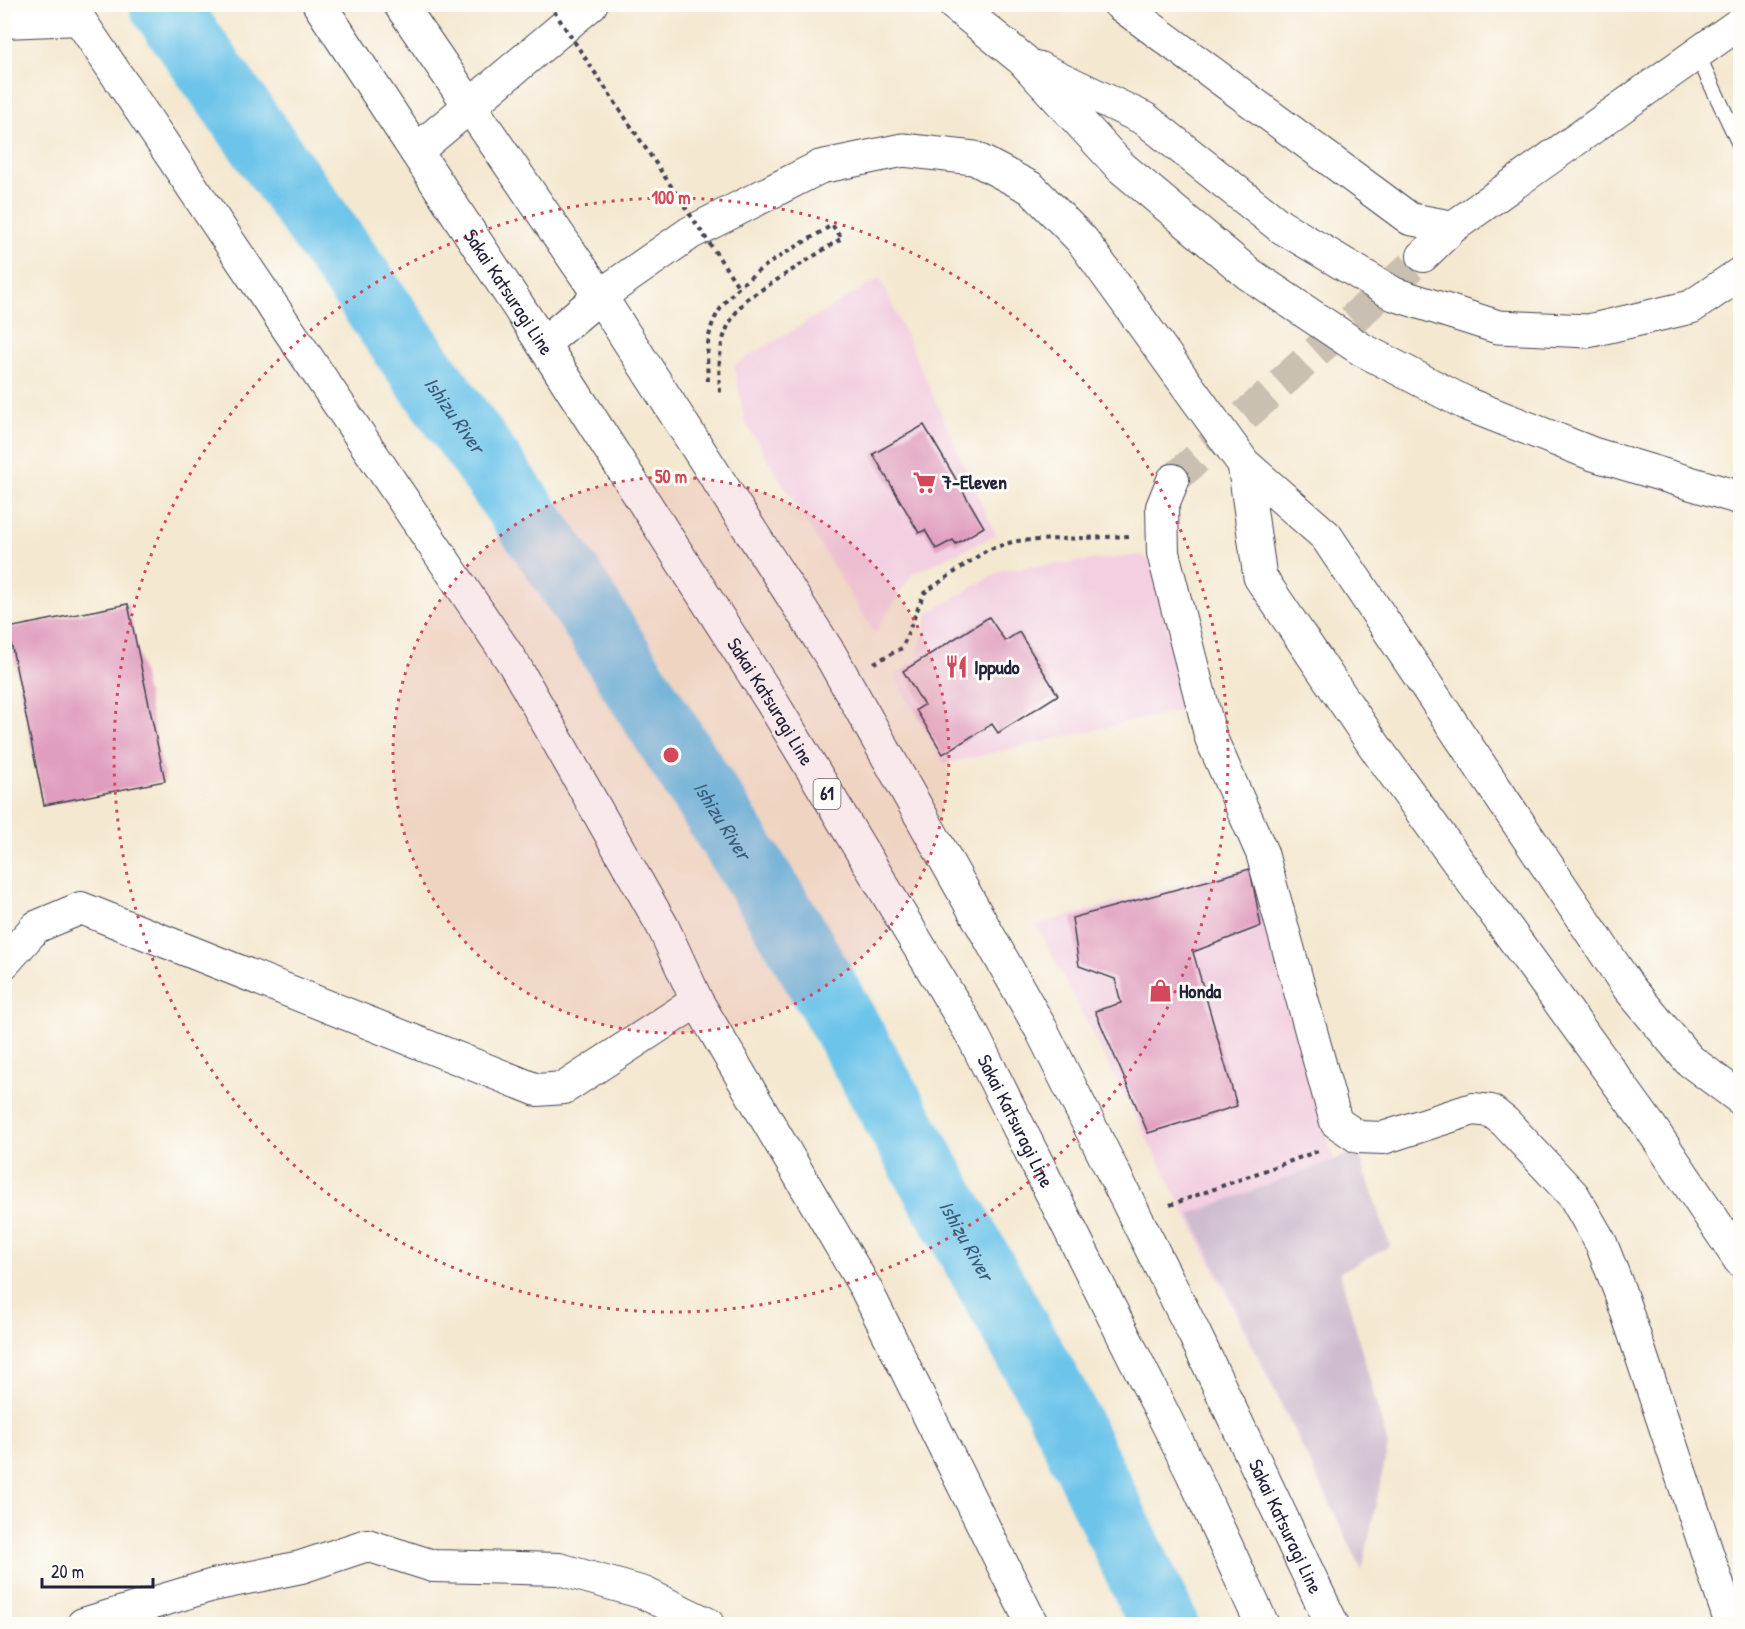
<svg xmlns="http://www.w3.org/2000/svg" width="1745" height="1629" font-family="'Patrick Hand',sans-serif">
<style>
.built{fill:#f2cfe1}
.industrial{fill:#cfbdcf}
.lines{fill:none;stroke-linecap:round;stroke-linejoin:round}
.river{stroke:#6dc4ea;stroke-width:68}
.building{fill:#e09dbe}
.minor-tunnel{stroke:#cac0b2;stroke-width:32;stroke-dasharray:32 16;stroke-linecap:butt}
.service-casing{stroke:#424051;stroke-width:17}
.minor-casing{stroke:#424051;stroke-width:34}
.primary-casing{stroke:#424051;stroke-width:35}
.motorway-casing{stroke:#424051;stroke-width:35}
.path{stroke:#424051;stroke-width:4;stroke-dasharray:4.5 4.5;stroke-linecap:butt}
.service{stroke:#fff;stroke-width:15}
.minor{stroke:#fff;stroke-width:32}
.primary{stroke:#fff;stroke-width:33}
.motorway{stroke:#fff;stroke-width:33}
.path-bridge{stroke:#424051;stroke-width:4;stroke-dasharray:4.5 4.5;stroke-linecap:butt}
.ring{fill:none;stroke:#d1495b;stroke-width:3;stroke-dasharray:3 6}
.labels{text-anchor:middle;stroke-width:6;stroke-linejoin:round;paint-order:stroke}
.shield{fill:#fdfcf7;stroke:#646373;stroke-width:1.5}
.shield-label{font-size:18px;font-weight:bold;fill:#22223b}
.street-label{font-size:20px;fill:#22223b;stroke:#fdfcf7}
.poi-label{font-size:20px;font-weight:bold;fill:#22223b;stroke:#fdfcf7;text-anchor:start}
.water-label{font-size:21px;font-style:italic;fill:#3c5b78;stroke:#fdfcf7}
.centre{fill:#d1495b;stroke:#fdfcf7;stroke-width:3}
.ring-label{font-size:18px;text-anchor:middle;font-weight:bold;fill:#d1495b;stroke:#fdfcf7;stroke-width:6;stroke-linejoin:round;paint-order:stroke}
</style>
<rect width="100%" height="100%" fill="#fdfcf7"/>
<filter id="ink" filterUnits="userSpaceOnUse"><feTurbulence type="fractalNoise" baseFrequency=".0167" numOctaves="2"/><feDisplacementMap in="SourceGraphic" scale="12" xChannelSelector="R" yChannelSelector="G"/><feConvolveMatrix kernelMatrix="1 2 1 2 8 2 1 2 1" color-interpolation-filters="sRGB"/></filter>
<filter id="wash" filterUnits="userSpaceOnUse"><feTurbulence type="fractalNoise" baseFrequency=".008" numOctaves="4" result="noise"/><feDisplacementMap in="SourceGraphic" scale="24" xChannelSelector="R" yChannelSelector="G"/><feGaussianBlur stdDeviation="1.35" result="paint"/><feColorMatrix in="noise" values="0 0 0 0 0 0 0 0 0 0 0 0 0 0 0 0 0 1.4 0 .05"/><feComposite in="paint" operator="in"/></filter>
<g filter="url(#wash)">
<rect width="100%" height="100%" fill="#f4e8d0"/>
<path class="built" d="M880 278 996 535 913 573 874 633 745 422 734 365Z
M1140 555 1153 563 1186 709 944 764 894 675 917 659 928 613 1002 570Z
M1250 869 1334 1160 1358 1151 1390 1246 1340 1272 1388 1446 1362 1570 1186 1214 1036 925 1214 874Z"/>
<path class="industrial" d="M1358 1151 1390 1246 1340 1272 1388 1446 1362 1570 1190 1214Z"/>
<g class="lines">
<path class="river" id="s1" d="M163 4 559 563 793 933 1056 1400 1164 1624"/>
</g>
<g id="blocks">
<path class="building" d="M924 425 984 527 956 544 953 540 936 549 925 530 919 533 873 454Z
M128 604 165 781 44 805 8 628Z
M989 617 1005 641 1019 632 1058 695 998 733 992 724 943 754 916 710 924 705 903 671Z
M1250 869 1261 926 1193 952 1237 1106 1148 1133 1095 1011 1121 1003 1115 979 1079 966 1072 918Z"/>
</g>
</g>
<g filter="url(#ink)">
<use href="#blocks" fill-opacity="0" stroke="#424051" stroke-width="1.5"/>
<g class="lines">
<path class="minor-tunnel" d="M1173 480 1423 256"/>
<defs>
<path id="service" d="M1697 54 1740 145"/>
<path id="minor" d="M69 4 515 666 663 927 697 1001 866 1289 1032 1624
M1119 4 1410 219 1453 227 1740 23
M4 22 80 19
M1423 256 1453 227
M1173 480 1162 507 1163 553 1211 738 1262 853 1336 1122 1358 1137 1383 1138 1473 1109 1491 1111 1505 1122 1574 1196 1601 1243 1620 1292 1731 1624
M4 963 36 927 81 908 537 1090 564 1088 697 1001
M83 1624 213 1585 301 1567 367 1545 433 1566 559 1569 644 1593 708 1624"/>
<g id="primary">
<path id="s2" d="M319 4 543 344 772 702 973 1036 1192 1472 1262 1624"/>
<path id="s3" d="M400 4 600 296 831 656 1041 1029 1194 1333 1332 1624"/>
</g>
<path id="motorway" d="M954 4 1023 60 1121 167 1249 274 1361 349 1469 405 1593 454 1740 498
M1038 68 1145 119 1280 226 1394 294 1498 327 1588 331 1691 307 1740 274
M416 151 591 4
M543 344 600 296 690 233 820 167 903 150 974 158 1031 188 1082 240 1244 464 1326 536 1629 988 1689 1060 1740 1098
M1244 464 1260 577 1378 751 1651 1128 1740 1260"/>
</defs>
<use href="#service" class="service-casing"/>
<use href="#minor" class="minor-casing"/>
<use href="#primary" class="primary-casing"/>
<use href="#motorway" class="motorway-casing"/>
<path class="path" d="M708 381C707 363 706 343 712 325 730 278 792 251 832 225L842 238 747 299C719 329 718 354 720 393
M874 663 902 648 924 593 987 550 1015 541 1129 536
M1170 1205 1318 1151"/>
<use href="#service" class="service"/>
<use href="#minor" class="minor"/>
<use href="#primary" class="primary"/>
<use href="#motorway" class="motorway"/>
<path class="path-bridge" d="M549 4 738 286"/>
</g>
</g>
<circle cx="671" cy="755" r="278" fill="#d1495b" fill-opacity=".12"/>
<g class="ring">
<circle cx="671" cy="755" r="278"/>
<circle cx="671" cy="755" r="557"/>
</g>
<defs>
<symbol id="supermarket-bare" viewBox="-9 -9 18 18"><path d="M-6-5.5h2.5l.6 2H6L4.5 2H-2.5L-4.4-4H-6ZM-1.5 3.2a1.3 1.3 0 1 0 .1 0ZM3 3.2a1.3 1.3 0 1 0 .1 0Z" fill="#d1495b" stroke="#fdfcf7" stroke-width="2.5" paint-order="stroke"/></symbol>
<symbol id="restaurant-bare" viewBox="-9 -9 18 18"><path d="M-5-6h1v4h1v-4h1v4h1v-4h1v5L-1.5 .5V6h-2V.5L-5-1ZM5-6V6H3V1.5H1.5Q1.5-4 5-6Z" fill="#d1495b" stroke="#fdfcf7" stroke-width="2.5" paint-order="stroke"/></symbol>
<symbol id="shop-bare" viewBox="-9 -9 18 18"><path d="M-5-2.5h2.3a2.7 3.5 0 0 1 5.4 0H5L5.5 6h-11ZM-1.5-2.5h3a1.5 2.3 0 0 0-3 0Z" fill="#d1495b" stroke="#fdfcf7" stroke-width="2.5" paint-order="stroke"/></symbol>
</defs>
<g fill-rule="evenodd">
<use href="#supermarket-bare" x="908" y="466" width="33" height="33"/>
<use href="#restaurant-bare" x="940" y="650" width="33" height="33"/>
<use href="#shop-bare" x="1144" y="974" width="33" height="33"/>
</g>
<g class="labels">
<rect class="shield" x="813.5" y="779" width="27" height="30" rx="4.5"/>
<g class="shield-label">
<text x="827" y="800">61</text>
</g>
<g class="street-label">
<text dy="7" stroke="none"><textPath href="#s2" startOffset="345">Sakai Katsuragi Line</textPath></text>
<text dy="7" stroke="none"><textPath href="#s2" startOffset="831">Sakai Katsuragi Line</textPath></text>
<text dy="7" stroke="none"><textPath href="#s2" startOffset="1317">Sakai Katsuragi Line</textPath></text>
<text dy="7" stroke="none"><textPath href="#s3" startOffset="1764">Sakai Katsuragi Line</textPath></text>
</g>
<g class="poi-label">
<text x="942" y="489">7-Eleven</text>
<text x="974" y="674">Ippudo</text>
<text x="1179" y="998">Honda</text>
</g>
<g class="water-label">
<text dy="7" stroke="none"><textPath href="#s1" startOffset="504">Ishizu River</textPath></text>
<text dy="7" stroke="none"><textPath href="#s1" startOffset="990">Ishizu River</textPath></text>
<text dy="7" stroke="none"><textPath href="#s1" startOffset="1476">Ishizu River</textPath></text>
</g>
</g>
<circle cx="671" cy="755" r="9" class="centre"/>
<g class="ring-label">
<text x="671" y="204">100 m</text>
<text x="671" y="483">50 m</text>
</g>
<rect width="1745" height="1629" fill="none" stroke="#fdfcf7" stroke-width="24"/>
<path d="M42 1578v9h111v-9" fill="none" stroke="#22223b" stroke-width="3"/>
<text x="51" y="1578" font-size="18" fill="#22223b" stroke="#fdfcf7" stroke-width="4.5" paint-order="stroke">20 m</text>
</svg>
